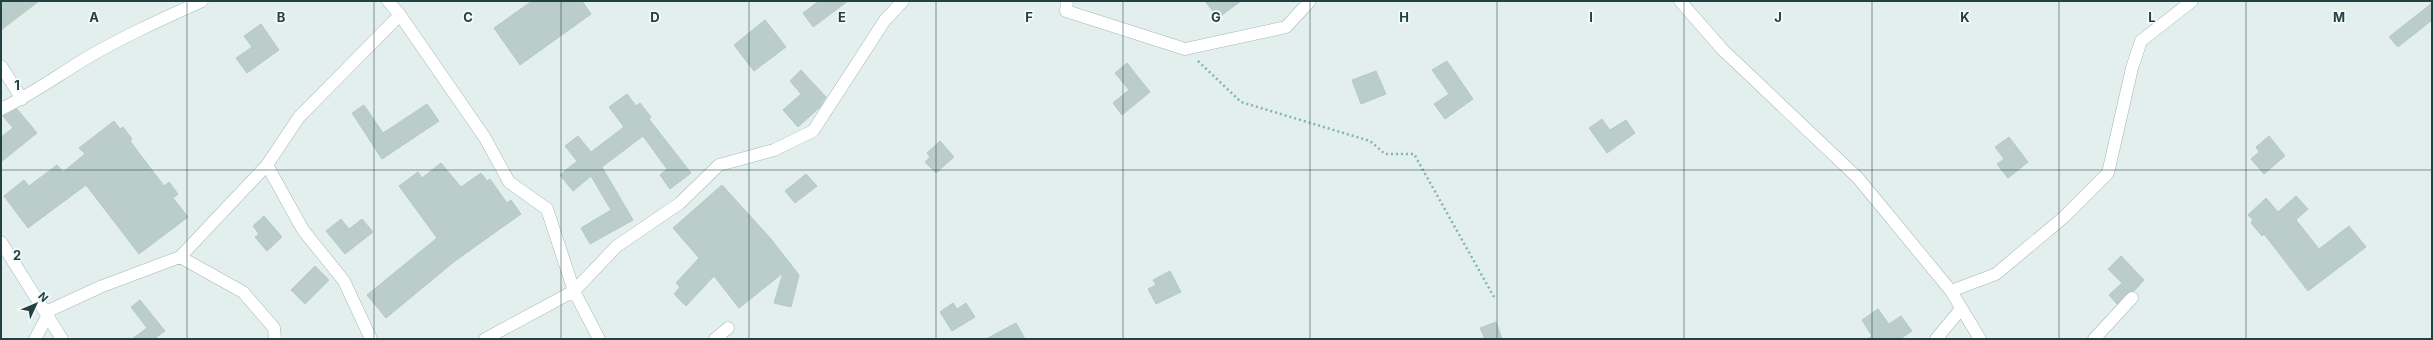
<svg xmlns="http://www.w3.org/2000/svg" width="2433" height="340" font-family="Inter,sans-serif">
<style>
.building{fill:#bbcdca;stroke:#b5c9c7}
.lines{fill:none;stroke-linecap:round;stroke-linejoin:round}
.minor-casing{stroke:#a5b7b6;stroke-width:13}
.path{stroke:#81b5b5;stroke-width:2.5;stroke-dasharray:2 3;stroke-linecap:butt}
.minor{stroke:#fff;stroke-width:12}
.grid{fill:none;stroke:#214142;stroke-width:1;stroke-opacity:0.55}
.grid-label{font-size:13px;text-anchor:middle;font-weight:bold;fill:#214142;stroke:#f5faf9;stroke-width:3.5;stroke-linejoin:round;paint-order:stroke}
</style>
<rect width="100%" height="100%" fill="#e3efed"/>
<path class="building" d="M1 1H39L1 30Z
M532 1H582L591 14 520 65 494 28Z
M819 1H848L813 27 803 13Z
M1205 1H1241L1218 18Z
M2432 3V20L2398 47 2389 37Z
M765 20 786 47 754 71 734 45Z
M261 24 279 50 247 73 236 58 252 47 244 36Z
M1447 61 1473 99 1445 119 1434 104 1449 94 1432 70Z
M1127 63 1150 92 1122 115 1113 103 1129 90 1115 73Z
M801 70 826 97 820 107 798 127 783 110 801 94 790 81Z
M1376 71 1386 94 1361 104 1352 80Z
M627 94 636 106 640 103 651 117 649 119 691 173 670 189 660 175 667 169 643 136 602 167 633 220 590 244 581 228 611 210 591 176 573 191 560 175 577 161 565 146 578 136 591 152 624 127 609 107Z
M427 104 439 121 382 159 352 113 364 105 383 133Z
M17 109 37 133 1 162V137L13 128 3 116Z
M1602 119 1610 130 1626 120 1635 133 1607 153 1589 128Z
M114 121 120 129 123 127 132 139 130 141 164 186 169 182 178 194 173 198 188 217 139 254 86 185 28 228 4 196 24 180 29 186 57 165 63 172 85 154 79 148Z
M2269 136 2285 156 2264 174 2251 159 2259 152 2256 147Z
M2009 137 2028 162 2008 178 1997 164 2004 159 1995 147Z
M940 141 954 157 936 173 925 162 930 157 927 153Z
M441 163 461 187 481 173 487 181 490 179 507 203 511 200 521 214 455 261 386 318 367 295 437 238 399 186 418 172 422 178Z
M806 174 817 186 795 203 785 191Z
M722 185 771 239 799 275 791 307 774 303 783 273 739 308 714 276 686 306 674 294 680 287 676 283 699 258 673 228Z
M2296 196 2308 209 2296 220 2319 249 2349 226 2366 247 2308 291 2264 234 2262 236 2251 223 2253 220 2248 215 2266 198 2278 212Z
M264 216 282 237 267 251 255 237 259 234 253 226Z
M341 219 349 229 362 219 373 232 345 254 326 231Z
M2121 256 2144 280 2134 291 2127 293 2117 304 2109 295 2122 283 2108 269Z
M315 266 329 280 305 304 291 290Z
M1170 271 1181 292 1156 304 1148 289 1156 285 1153 280Z
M140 300 165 331 154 339H132L147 328 131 307Z
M953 303 957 309 966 303 975 317 952 331 940 312Z
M1878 309 1889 324 1901 316 1912 331 1900 339H1868L1872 336 1862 320Z
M1496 322 1502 339H1485L1480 328Z
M1016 323 1025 339H986Z"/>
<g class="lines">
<defs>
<path id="minor" d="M388 1 400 15 485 138 509 182 547 209 574 291 599 339
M1067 1 1066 11 1185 49 1286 27 1310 1
M1680 1 1723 50 1858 178 1951 291 1980 339
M1 66 22 99
M1 109C31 95 57 76 85 59 122 37 162 19 202 1
M267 165 303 230 344 281 371 339
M1 242 62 339
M180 257 243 292 274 328 275 339
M1951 291 1996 274 2064 217 2108 173 2132 68 2141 41 2192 1
M46 312 100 287 180 257 267 165 299 117 400 15
M35 339 48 315
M485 339 574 291 617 246 680 203 719 165 774 150 813 131 885 20 903 1
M715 339 728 328
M1936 339 1961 309
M2094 339 2132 298"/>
</defs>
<use href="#minor" class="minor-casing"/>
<path class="path" d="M1198 61 1241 102 1370 141 1385 154H1414L1494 297"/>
<use href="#minor" class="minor"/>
</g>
<path class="grid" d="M187 1V339M374 1V339M561 1V339M749 1V339M936 1V339M1123 1V339M1310 1V339M1497 1V339M1684 1V339M1872 1V339M2059 1V339M2246 1V339M1 170H2432"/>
<g class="grid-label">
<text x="94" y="22">A</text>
<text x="281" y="22">B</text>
<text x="468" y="22">C</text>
<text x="655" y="22">D</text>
<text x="842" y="22">E</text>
<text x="1029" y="22">F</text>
<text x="1216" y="22">G</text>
<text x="1404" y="22">H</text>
<text x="1591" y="22">I</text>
<text x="1778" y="22">J</text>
<text x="1965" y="22">K</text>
<text x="2152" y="22">L</text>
<text x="2339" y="22">M</text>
<text x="17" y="90">1</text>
<text x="17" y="260">2</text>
</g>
<rect width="2433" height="340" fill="none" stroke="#214142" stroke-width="4"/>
<g transform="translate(36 304) rotate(46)" stroke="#f5faf9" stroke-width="3" paint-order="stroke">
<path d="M0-3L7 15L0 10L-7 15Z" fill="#214142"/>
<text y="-6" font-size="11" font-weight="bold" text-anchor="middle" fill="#214142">N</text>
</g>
</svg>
